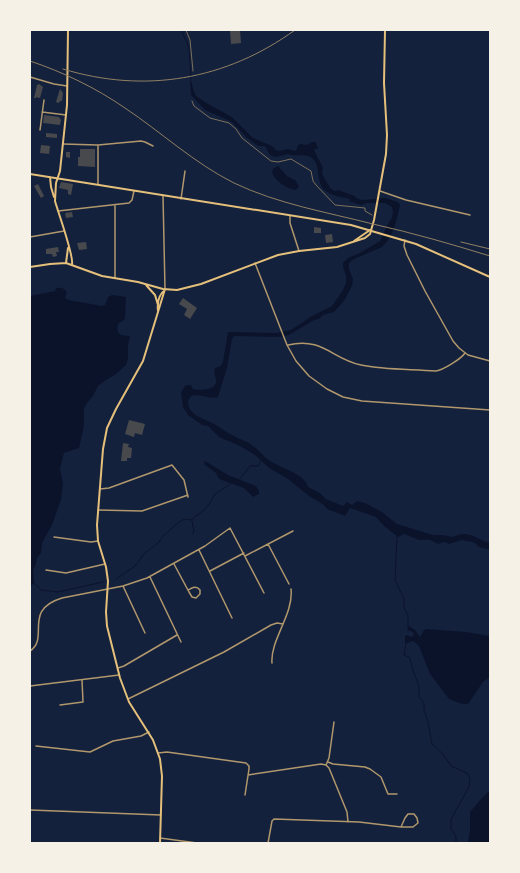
<svg xmlns="http://www.w3.org/2000/svg" width="520" height="873" font-family="Roboto,sans-serif">
<style>
.water{fill:#0b132b}
.lines{fill:none;stroke-linecap:round;stroke-linejoin:round}
.stream{stroke:#0b132b;stroke-width:1}
.building{fill:#48494c}
.path{stroke:#e5c07b;stroke-width:0.5}
.minor{stroke:#b1986c;stroke-width:1.5}
.tertiary{stroke:#b1986c;stroke-width:1.5}
.secondary{stroke:#e5c07b;stroke-width:2}
.rail{stroke:#918062;stroke-width:1}
</style>
<rect width="100%" height="100%" fill="#14213d"/>
<path class="water" d="M191 80 193 89 196 96 208 104 232 117 253 138 272 146 276 150 279 151 288 149 296 151 298 145 300 144 307 145 312 142H316L318 149H315L314 150 323 168 322 174 330 188 335 191 338 190 355 196 356 198 362 200 385 198 398 202 400 205C397 219 393 238 382 247L354 259 349 263V269L353 279 352 286 344 301 334 312 323 315 319 319 314 320 289 335 279 337 234 336 232 339 227 368 218 397C210 400 201 393 191 396L188 401C188 416 204 418 214 424 220 427 226 432 232 435 237 438 243 440 249 443 258 448 263 457 272 462 283 469 305 474 308 487L320 493 326 499 343 506 347 502 352 505 357 501 365 503 382 512 397 524 433 535H443L453 537C468 529 476 539 490 543V550L479 547 475 543 472 542 462 540 449 544 444 542 438 544 430 540H419L404 534 398 537 383 525 376 517 350 508 345 516 327 509 324 505 309 496 288 479 269 468 255 455 240 446 219 437 208 426 202 425 188 415 183 407 181 392 186 385H191L193 389C199 391 217 390 216 381 216 376 213 374 215 368L221 366 223 362 228 332 276 333 291 330 312 316 332 306 343 290 346 283V276L343 267V263L348 258 360 253 380 241 388 224 392 218 393 212 392 207 385 203H367L361 205 349 201 350 199C342 197 336 197 329 193 313 185 323 167 312 158 305 153 295 157 288 154L276 157 270 155 265 146H258L246 137 232 122 205 110 191 95 190 81Z
M278 166 287 176 295 180 299 186 296 190C287 189 273 180 272 171L273 169Z
M56 288C60 287 65 288 67 292L65 298 69 300 102 306 105 305 108 297 112 295 126 297 125 319 118 324C116 336 121 335 130 336L128 345V358L126 365 116 374 103 382 98 386 93 396 87 403 84 409V426L79 448 64 453 60 469 63 483 61 500 52 525 42 543 41 553 37 558 36 564 33 570 34 583 30 587V296L55 291Z
M205 461 228 475 256 486 259 491V494L253 497 244 488 219 479 216 473 205 465 204 462Z
M409 626 415 630 420 637 424 630 427 629 466 632 490 636V677L483 682 468 704H462L449 699 430 674 419 646 413 641 405 644V636L407 635 411 637 414 635 413 632 407 630Z
M490 790V843H468L470 830V812L480 800Z"/>
<g class="lines">
<path class="stream" d="M181 30 187 42 189 49 191 79
M240 479 250 466H258L261 461
M192 521 194 532 192 534
M397 536 395 580 404 599V608L408 615V627
M116 579 135 566 144 554 159 542 164 535 178 523 184 519 192 520 194 517 201 513 209 504 215 494 232 483
M34 583 41 590 58 592 103 582
M406 644 404 655 410 658C411 663 412 667 413 671 417 680 420 687 419 697L424 703V710L428 722 432 744 443 754 451 766 467 773 470 779 469 787 451 819V829L456 836V843"/>
</g>
<path class="building" d="M233 30H240L241 43 231 44 230 31Z
M39 84 43 87 40 98 36 97V98H34L37 85Z
M60 89 63 93 62 101H60L59 103 56 102Z
M44 115 59 117 61 120 60 125 43 123Z
M46 133 57 134V138L46 137Z
M41 145 50 146 49 154 40 153Z
M80 149H95V167L78 166V157H80Z
M66 152H70V158L66 157Z
M61 182 73 184 71 195 68 194V190L59 188Z
M38 184 44 196 41 198 34 186Z
M72 212 73 217 66 218 65 213Z
M314 227 321 228V233H314Z
M332 234 333 242 326 243 325 235Z
M86 242 87 249 79 250 77 243Z
M58 247 59 252H56L57 256 53 257 52 254H46V249Z
M183 298 197 308 190 319 184 315 187 309 179 304Z
M129 420 145 424 142 435 135 433 134 437 125 434Z
M123 443 129 444 128 447 132 448 131 458H127V461H121Z"/>
<g class="lines">
<path class="path" d="M186 30 190 40 193 71
M192 101 194 106 210 118 229 123 236 129 242 138 271 161 278 162 291 159 311 171 313 181 316 185 335 205 365 208V211L372 215"/>
<path class="minor" d="M30 77 54 84 67 86
M42 112 66 115
M40 130 44 100
M63 144 98 145 141 141 145 142 153 146
M98 184V145
M380 191 406 200 470 215
M163 196 165 289
M181 199 185 171
M115 205V278
M58 211 129 203 132 200 134 191
M290 216V223L299 251
M405 240 404 246 407 255 425 291 453 341 459 348 468 355 490 361
M255 263 287 345 296 361 309 376 327 389 343 397 362 401 490 410
M288 345C323 337 332 359 361 365 385 370 411 369 436 371 443 370 461 359 465 353
M100 489 109 488 172 465 184 480 188 497
M98 510 142 511 188 495
M54 537 91 542 98 541
M268 544 289 584
M199 550 232 618
M245 556 293 531
M174 564 189 592 192 597 196 598 200 594V590C196 585 192 588 188 590
M46 570 66 573 105 564
M210 571 244 553
M150 577 181 642
M123 586 145 633
M30 651C50 638 22 610 62 598L123 586 147 578 205 546 230 528 264 593
M272 663C270 640 294 614 291 589
M118 668 124 666 177 635
M30 686 119 675
M128 699 224 652 271 625 277 623 283 624
M60 705 83 702 82 680
M36 746 90 752 113 741 141 736 149 732
M158 753 167 752 246 763 249 766V769L245 795
M328 762 333 764 365 767 370 769 381 777 388 794H397
M326 765 329 768 347 812 348 822
M326 765 329 758 334 722
M248 775 321 764 326 765
M408 814H414L417 818 418 823 413 827H401L405 818Z
M160 838 197 843
M268 843 272 821 274 819 359 822 401 827"/>
<path class="tertiary" d="M30 237 64 231
M30 810 161 815"/>
<path class="secondary" d="M30 174 351 225 416 244 490 277
M50 177 51 187 54 197
M55 201 56 183 60 171 67 105 68 30
M55 201C58 212 74 256 72 264
M354 241 370 230
M66 263 68 248
M30 267 50 264 66 263 102 276 138 282 163 289 177 290 201 284 278 255 299 251 337 247 365 238 370 234 374 220 386 154 387 135 384 83 385 30
M146 285 155 295 158 305
M158 311C157 302 158 295 165 290
M160 843 162 776 160 759 153 740 129 702 120 678 107 626 106 612 108 581 106 567 98 541 97 525 103 449 107 428 116 409 143 361 165 289"/>
<path class="rail" d="M30 61C63 72 96 88 125 108 161 132 194 163 234 183 278 204 326 212 373 224 413 233 451 244 490 256
M63 69C145 94 226 80 295 30
M461 242 490 249"/>
</g>
<rect width="520" height="873" fill="none" stroke="#f6f1e7" stroke-width="62"/>
</svg>
